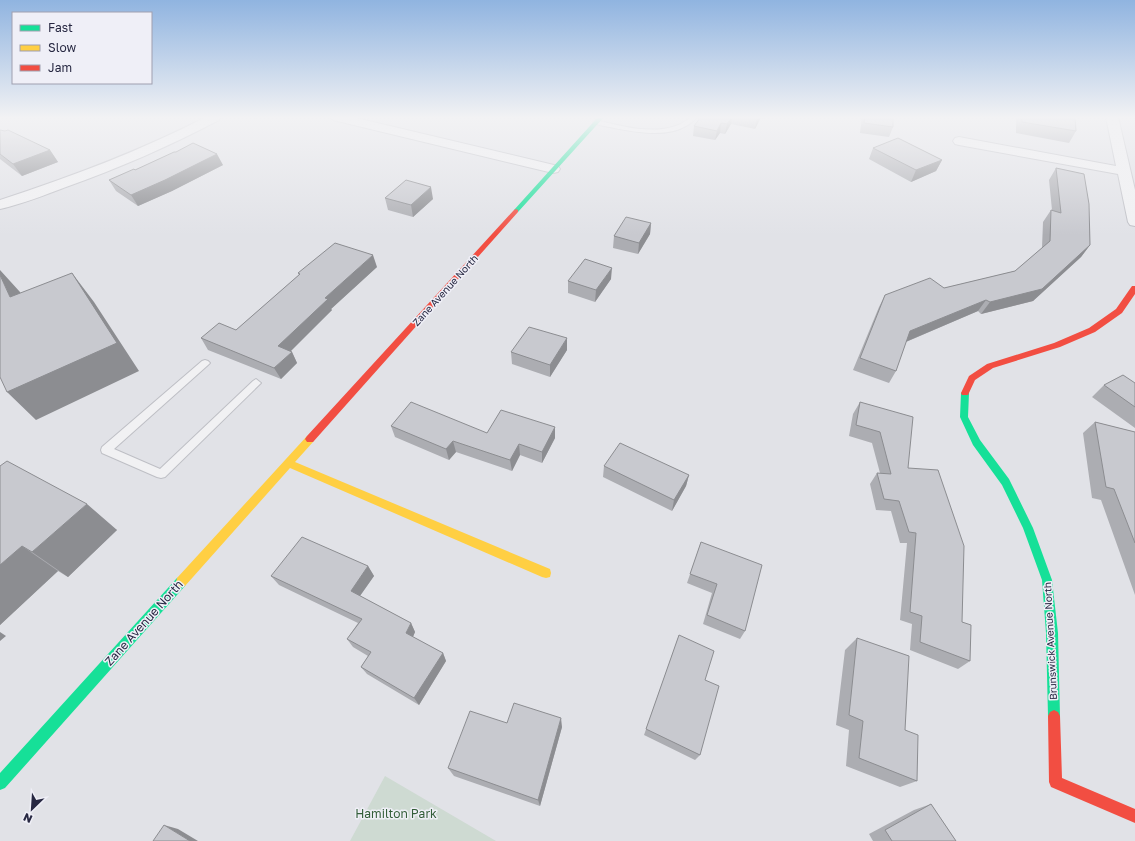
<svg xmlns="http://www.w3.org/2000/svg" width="1135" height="841" font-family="'Golos Text',sans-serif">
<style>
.green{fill:#cedad2}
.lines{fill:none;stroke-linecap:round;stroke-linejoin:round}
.lane-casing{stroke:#bebfc5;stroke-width:2}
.street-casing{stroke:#bebfc5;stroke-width:2}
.lane{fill:#f1f1f3;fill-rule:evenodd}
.street{fill:#f1f1f3;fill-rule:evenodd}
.fast{fill:#16e098;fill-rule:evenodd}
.slow{fill:#ffcf43;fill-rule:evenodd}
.jam{fill:#f24e42;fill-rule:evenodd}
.wall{fill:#acadb2}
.shaded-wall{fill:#8c8d91}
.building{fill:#c8c9cf;stroke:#8c8d91}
.labels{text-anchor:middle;stroke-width:3;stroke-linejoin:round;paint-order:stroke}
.street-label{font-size:10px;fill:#272842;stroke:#efeff7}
.near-street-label{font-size:12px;fill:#272842;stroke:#efeff7}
.near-park-label{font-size:12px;fill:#335e39;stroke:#efeff7}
</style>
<rect width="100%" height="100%" fill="#e1e2e7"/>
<path class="green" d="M385 776 496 841H350Z"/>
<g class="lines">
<defs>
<path id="lane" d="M691 117H697C677 140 640 133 614 128 607 126 598 126 593 122L596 120C625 127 666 139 691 117Z
M205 360 208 361 210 363 208 365 114 449 160 469 253 381 256 379 261 383 165 477 161 478 157 477 102 453 101 450 102 447 202 361Z"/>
<path id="street" d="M206 117H221L219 120C170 146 119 168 66 187 45 195 22 204 0 209V200C71 177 140 151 206 117Z
M331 117H352L558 166 560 169 558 172 553 173 333 120Z
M1106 117H1118L1135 190V226L1130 225 1128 222 1118 174 959 145 955 144 953 141 955 138 959 137 1116 166Z"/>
</defs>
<use href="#lane" class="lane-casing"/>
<use href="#street" class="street-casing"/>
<use href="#lane" class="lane"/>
<use href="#street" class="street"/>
<path class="fast" d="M598 117H604L518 212H514V210Z
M965 390 969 393 968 417 980 440 1009 479 1033 528 1052 580 1058 633 1060 716 1058 720 1054 722 1050 720 1048 716 1046 633 1042 580 1023 528 1002 485 973 445 960 417 961 393Z
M181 577 185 578 186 582 185 586 5 788 0 790V773L177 578Z"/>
<path class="slow" d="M310 435 313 436 315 439 313 442 295 462 550 569 551 573 550 577 546 578 542 577 290 468 185 586 181 587 177 586 176 582 177 578 307 436Z"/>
<path class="jam" d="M516 209 518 210V212L313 442H307L305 439 307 436 514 210Z
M1132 286H1135V294L1122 313 1095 332 1060 347 993 368 975 380 968 395H962L961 393 969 376 987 364 1054 343 1089 328 1116 309Z
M1054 710 1058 712 1060 716 1062 778 1135 809V823L1051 787 1049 782 1048 716 1050 712Z"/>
</g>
<path class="wall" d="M701 117H761L755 129 731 124 725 134 720 133 715 140 693 136 694 126Z
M862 117H893V127L889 137 860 133Z
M1016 117H1075L1076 131 1069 143 1016 133Z
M0 130 50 150 58 162 22 176 0 159Z
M873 148 942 160 936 171 911 182 869 159Z
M176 152 223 165 172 191 138 206 116 191 109 180 135 170Z
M1056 168 1090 245 1081 257 1033 301 981 314 978 311 906 342 896 371 889 383 853 370 879 307 885 295 944 288 1015 271 1042 248 1043 222 1051 210H1052L1049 180Z
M385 198 433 199 413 217 388 210Z
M651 223 650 234 638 254 613 248 614 236Z
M377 267 331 309 332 310 290 351 292 352 297 363 281 379 208 350 201 338 236 330 299 275 298 273Z
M611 279 595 302 568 293V281Z
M567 350 550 377 512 364 511 352Z
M1135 383V428L1092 397 1104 385Z
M860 402 908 468 962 622 970 661 958 669 910 650 912 624 900 620 907 543H900L891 511 876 510 870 484 877 473H880L872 443 849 436 853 414Z
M1095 422 1135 432V595L1101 500 1092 498 1083 433Z
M391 426 487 433 555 427V438L542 463 520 455 512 471 456 452 449 460 395 437Z
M0 466 117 530 68 577 58 571 0 625Z
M604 466 689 475 686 486 672 511 603 477Z
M701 542 745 631 740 639 703 624 712 593 687 583Z
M368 566 374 576 360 596 411 623 415 632 413 637 443 653 446 661 419 705 367 674 361 667 368 656 353 647 347 639 358 623 279 585 271 576Z
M679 635 700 755 695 760 644 735Z
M857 638 905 730 917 781 900 787 846 766 849 730 836 725 845 650Z
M562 727 540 806 454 776 448 768Z
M931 804 956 841H873L869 834 914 810Z"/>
<path class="shaded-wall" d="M732 117 731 124 725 134 727 124Z
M759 117H761L755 129 757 119Z
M721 123 720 133 715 140 717 131Z
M50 150 58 162 22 176 13 164Z
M217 154 223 165 172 191 138 206 131 195Z
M942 160 936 171 911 182 916 170Z
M431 187 433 199 413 217 411 205Z
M651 223 650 234 638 254 639 243Z
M1090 245 1081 257 1033 301 981 314 990 302Z
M373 255 377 267 331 309 332 310 284 358 278 346 325 298Z
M612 268 611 279 595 302 596 290Z
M0 270 20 292 36 326 10 297 0 275Z
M72 273 94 302 139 371 36 420 7 392Z
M986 300 978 311 903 343 910 331Z
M567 338V350L550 377V365Z
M292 352 297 363 281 379 274 368Z
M555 427V438L542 463V452Z
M453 441 456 452 449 460 446 449Z
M519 444 520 455 512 471 510 460Z
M689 475 686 486 672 511 674 500Z
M87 504 117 530 68 577 32 552Z
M22 546 58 571 0 625V565Z
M368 566 374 576 357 600 351 591Z
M411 623 415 632 411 641 406 633Z
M0 632 6 636 0 641Z
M443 653 446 661 419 705 414 698Z
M561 718 562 727 540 806 538 800Z
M164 825 178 829 198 841H190Z"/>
<path class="building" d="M701 117H732L727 124 721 123 717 131 694 126Z
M744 117H759L757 119Z
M865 117H893V127L864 123Z
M1022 117H1075L1076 131 1022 122Z
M0 130 5 131 8 130 50 150 13 164 0 154Z
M898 138 942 160 916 170 873 148Z
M193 143 217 154 165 180 131 195 109 180 134 169 135 170 174 152H176Z
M1056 168 1084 174 1089 204 1090 245 1042 289 990 302 986 300 910 331 896 371 860 358 885 295 930 278 944 288 1015 271 1050 241 1051 210 1061 213Z
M406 180 431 187 411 205 385 198Z
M626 217 651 223 639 243 614 236Z
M335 243 373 255 325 298 328 299 278 346 292 352 274 368 201 338 219 323 236 330 300 274 298 273Z
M585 259 612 268 596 290 568 281Z
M72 273 117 343 7 392 0 377V275L10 297Z
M529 327 567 338 550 365 511 352Z
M1123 375 1135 383V407L1104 385Z
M411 402 487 433 501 410 555 427 542 452 519 444 510 460 453 441 446 449 391 426Z
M860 402 913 417 908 468 938 470 964 546 962 622 971 625 970 661 920 642 922 616 910 612 916 533 909 532 899 501 884 499 877 473 891 474 880 432 856 425Z
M1095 422 1135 432V543L1114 489 1106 487Z
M620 443 689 475 674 500 604 466Z
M7 461 87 504 32 552 22 546 0 565V466Z
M302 537 368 566 351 591 411 623 406 633 443 653 414 698 361 667 371 652 347 639 362 619 271 576Z
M701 542 762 565 745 631 707 615 717 584 690 574Z
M679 635 714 651 705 680 719 686 700 755 646 729Z
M857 638 909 656 905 730 918 735 917 781 859 758 863 721 849 715Z
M514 703 561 718 538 800 448 768 470 711 507 723Z
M931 804 956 841H892L885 830Z
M164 825 190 841H153Z"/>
<linearGradient id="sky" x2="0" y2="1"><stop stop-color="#90b4e0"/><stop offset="0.5" stop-color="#f2f2f4"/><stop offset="1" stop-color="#f2f2f4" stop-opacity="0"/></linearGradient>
<rect width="1135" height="235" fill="url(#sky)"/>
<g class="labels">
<g class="street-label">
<text transform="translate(445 290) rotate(-48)" y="4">Zane Avenue North</text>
<text transform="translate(1050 641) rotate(-93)" y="4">Brunswick Avenue North</text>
</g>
<g class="near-street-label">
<text transform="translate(144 623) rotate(-48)" y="4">Zane Avenue North</text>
</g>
<g class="near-park-label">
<text x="396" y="818">Hamilton Park</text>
</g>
</g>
<rect x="12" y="12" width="140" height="72" fill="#efeff7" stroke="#9f9faf"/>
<rect x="20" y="25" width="20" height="6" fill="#16e098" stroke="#9f9faf"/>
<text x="48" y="32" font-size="12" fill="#272842">Fast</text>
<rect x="20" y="45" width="20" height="6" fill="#ffcf43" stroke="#9f9faf"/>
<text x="48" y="52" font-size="12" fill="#272842">Slow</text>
<rect x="20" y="65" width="20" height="6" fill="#f24e42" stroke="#9f9faf"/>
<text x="48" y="72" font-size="12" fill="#272842">Jam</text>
<g transform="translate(32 809) rotate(205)" stroke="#efeff7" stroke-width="3" paint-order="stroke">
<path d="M0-3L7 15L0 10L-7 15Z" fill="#272842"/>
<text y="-6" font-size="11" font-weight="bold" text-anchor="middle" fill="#272842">N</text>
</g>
</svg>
